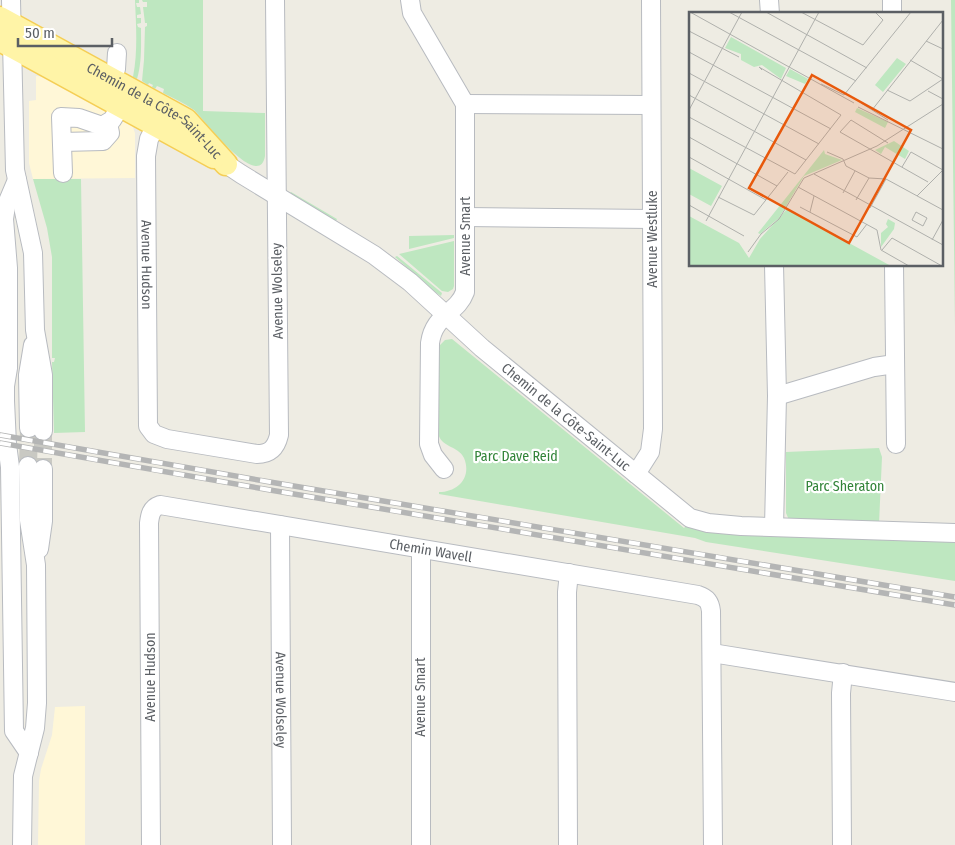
<svg xmlns="http://www.w3.org/2000/svg" width="955" height="845" font-family="'Fira Sans Condensed',sans-serif">
<style>
.commercial{fill:#fff7d7}
.green{fill:#bee7c0}
.lines{fill:none;stroke-linecap:round;stroke-linejoin:round}
.minor-tunnel{stroke:#c9c9c3;stroke-width:18;stroke-dasharray:18 9;stroke-linecap:butt}
.minor-casing{stroke:#b8bbc0;stroke-width:20}
.major-casing{stroke:#f5ce55;stroke-width:25}
.minor{stroke:#fff;stroke-width:18}
.major{stroke:#fff4a7;stroke-width:22}
.rail-casing{stroke:#b4b5b5;stroke-width:5.5}
.rail{stroke:#fff;stroke-width:4;stroke-dasharray:11;stroke-linecap:butt}
.labels{text-anchor:middle;stroke-width:4.5;stroke-linejoin:round;paint-order:stroke}
.street-label{font-size:14px;fill:#5b5f64;stroke:#fff}
.park-label{font-size:14px;fill:#328439;stroke:#fff}
.inset-road{fill:none;stroke:#afb0ac;stroke-width:1}
.view{fill:#e8590c;fill-opacity:0.15;stroke:#e8590c;stroke-width:2.5}
.inset-edge{fill:none;stroke:#5b5f64;stroke-width:2.5}
</style>
<rect width="100%" height="100%" fill="#eeece3"/>
<path class="commercial" d="M36 76 46 77 129 123 133 127 135 133V178L33 179 29 163V101L36 100Z
M85 706V845H38L39 781 41 769 52 735 55 707Z"/>
<path class="green" d="M135 0H139V3H136L137 7H140L141 14 137 15V18H141V23L137 24 138 27 141 28C141 44 142 62 137 79L133 77C138 51 136 26 135 0Z
M142 0H203V111L265 113V156C259 193 201 116 194 110 184 103 173 98 163 93L164 89 157 86 155 89 152 87 153 85 149 83 148 85 142 81 144 60 145 27 147 26V23H145L143 7H147V2H143Z
M951 0H955V326Z
M33 179H81L85 432 54 433 52 362H54L55 358H52V257L47 228Z
M291 192 337 219 336 221 294 196 290 193Z
M454 235V238L409 249V236Z
M454 241V286L453 289 448 292 442 291 399 254Z
M397 256 442 293 441 296 435 292 395 257Z
M452 339 684 528 686 526 706 530 955 540V581L706 542 695 538 439 494V492C458 492 472 477 464 458 458 445 440 448 438 432V347L445 340Z
M879 448 882 457 879 524 789 520 786 513V452Z"/>
<g class="lines">
<path class="minor-tunnel" d="M43 431V469
M28 466 29 428"/>
<defs>
<g id="minor">
<path d="M11 0 15 170 33 253 35 330 43 375V431"/>
<path d="M410 0 412 13 465 104V292C457 314 434 314 430 343L429 444 433 455 444 469"/>
<path d="M769 0 770 14"/>
<path d="M892 0V14"/>
<path d="M112 78 116 69 117 53"/>
<path d="M465 104 650 105"/>
<path id="s1" d="M161 116 149 139 146 156 148 426 154 434 167 439 257 454C270 454 276 448 279 435L275 0"/>
<path d="M62 142 103 141 110 133 108 123"/>
<path id="s2" d="M226 164 241 174 374 255 410 282 482 348 690 518 708 523 741 526 955 533"/>
<path d="M63 173 61 117 79 118 102 126 112 120 127 96"/>
<path d="M17 180 6 206 4 219 8 268V368L5 386V401L7 444 10 467 14 731 29 753"/>
<path d="M466 217 652 219"/>
<path d="M774 265 777 396 774 527"/>
<path d="M894 265 896 444"/>
<path d="M777 396 874 367 895 364"/>
<path d="M29 428 28 375 33 345"/>
<path d="M636 474 650 452 653 429 651 0"/>
<path id="s3" d="M280 525 282 845"/>
<path d="M39 549 43 521V469"/>
<path d="M421 549V845"/>
<path d="M712 653 955 692"/>
<path d="M22 845 23 776 35 728 37 703 36 565 29 520 28 466"/>
<path id="s4" d="M151 845 149 523C150 515 151 508 160 505L698 595C707 598 710 602 711 611L713 845"/>
<path d="M568 845 567 592 569 573"/>
<path d="M842 845 841 693 843 673"/>
</g>
<g id="major">
<path id="s5" d="M0 18 186 120 226 164"/>
<path d="M0 40 214 157"/>
</g>
</defs>
<use href="#minor" class="minor-casing"/>
<use href="#major" class="major-casing"/>
<use href="#minor" class="minor"/>
<use href="#major" class="major"/>
<defs>
<path id="rail" d="M0 435 270 482 955 597
M0 443 270 490 955 605"/>
</defs>
<use href="#rail" class="rail-casing"/>
<use href="#rail" class="rail"/>
</g>
<g class="labels">
<g class="street-label">
<text dy="5" stroke="none"><textPath href="#s5" startOffset="181">Chemin de la Côte-Saint-Luc</textPath></text>
<text transform="translate(465 236) rotate(-90)" y="5">Avenue Smart</text>
<text transform="translate(652 239) rotate(-90)" y="5">Avenue Westluke</text>
<text dy="5" stroke="none"><textPath href="#s1" startOffset="152">Avenue Hudson</textPath></text>
<text transform="translate(277 291) rotate(-91)" y="5">Avenue Wolseley</text>
<text dy="5" stroke="none"><textPath href="#s2" startOffset="425">Chemin de la Côte-Saint-Luc</textPath></text>
<text dy="5" stroke="none"><textPath href="#s4" startOffset="619">Chemin Wavell</textPath></text>
<text transform="translate(150 677) rotate(-90)" y="5">Avenue Hudson</text>
<text transform="translate(420 697) rotate(-90)" y="5">Avenue Smart</text>
<text dy="5" stroke="none"><textPath href="#s3" startOffset="175">Avenue Wolseley</textPath></text>
</g>
<g class="park-label">
<text x="516" y="461">Parc Dave Reid</text>
<text x="845" y="491">Parc Sheraton</text>
</g>
</g>
<g transform="translate(689 12)">
<rect width="254" height="254" fill="#eeece3"/>
<path d="M42 25 97 56 92 67 73 53 65 55 52 48V42L36 36ZM208 46 217 52 194 80 186 73ZM101 57 119 67 116 72 97 64ZM168 96 199 110 196 116 166 100ZM205 129 220 139 216 147 196 135 192 142 186 138ZM135 138 136 142 153 148 115 164 90 206 71 222 69 221ZM0 156 33 174 22 194 0 182ZM98 197 202 254H0V204L50 231 60 246 71 227ZM199 207 206 211 205 217 192 235V221L199 215 197 212Z" fill="#bee7c0"/>
<path class="inset-road" d="M1 0 165 91M40 0 167 69M77 0 178 56M112 0 174 33 194 8 186 0M0 19 50 45M237 29 254 37M0 40 142 117M221 48 254 67M0 61 130 132M132 72 155 83 222 0M198 78 221 89 254 67M239 79 254 87M0 83 117 148M172 91 199 108M169 95 254 137M0 98 53 0M183 98 254 8M0 105 106 162 152 103 70 55 73 58M0 125 88 174M199 131 162 108 151 120 239 170M188 134 254 92M138 140 154 147 157 154 180 166 197 167 254 198M0 145 77 188M213 155 222 140 254 158M125 162 254 233M109 175 188 218 192 238 220 254M154 181 166 159M228 184 254 158M29 185 65 203 99 160M167 188 180 166M0 193 55 224M111 195 168 225 178 212M181 196 197 167M121 200 125 184M227 200 238 206 234 214 223 208ZM17 209 130 0M243 228 254 208M193 238 203 226 253 254M59 240 72 222 90 207 115 166 188 134"/>
<path class="view" d="M123 63 222 118 160 231 60 176Z"/>
<rect width="254" height="254" class="inset-edge"/>
</g>
<path d="M18 38v8h94v-8" fill="none" stroke="#5b5f64" stroke-width="2.5"/>
<text x="25" y="38" font-size="15" fill="#5b5f64" stroke="#ffffff" stroke-width="4" paint-order="stroke">50 m</text>
</svg>
